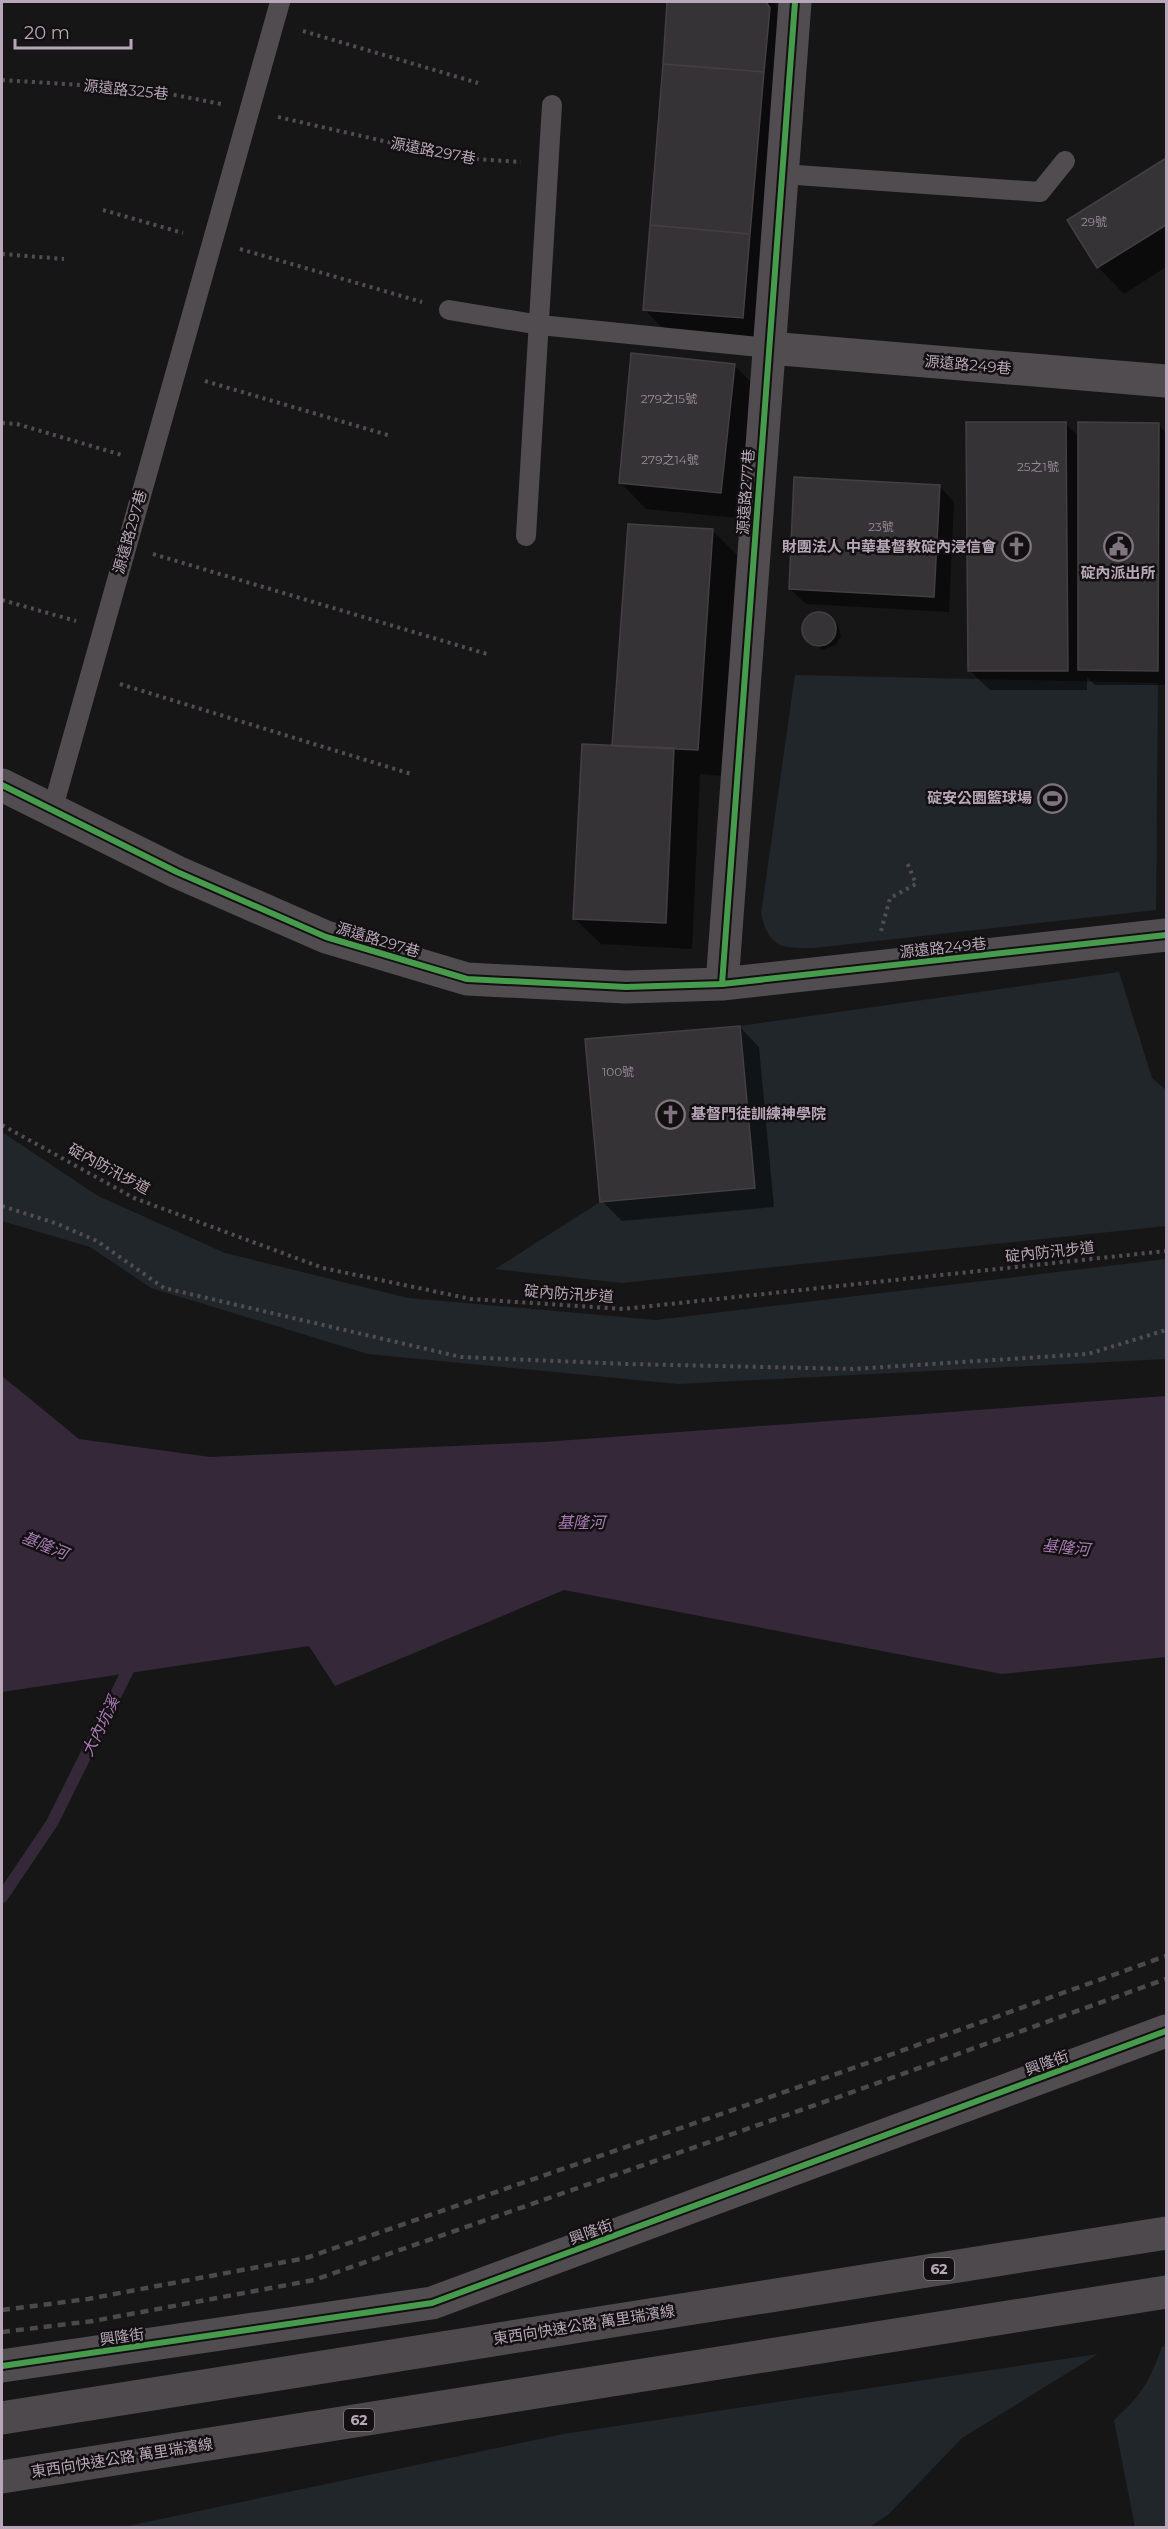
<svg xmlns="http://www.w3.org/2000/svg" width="1168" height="2529" font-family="Montserrat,'Noto Sans TC',sans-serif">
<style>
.green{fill:#21262a}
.water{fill:#352939}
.shadow{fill:#0007}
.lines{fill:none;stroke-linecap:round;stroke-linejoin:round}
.stream{stroke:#352939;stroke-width:12}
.building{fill:#363336;stroke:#433f43;stroke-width:1.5}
.path{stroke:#524d52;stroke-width:4;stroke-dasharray:3 4.5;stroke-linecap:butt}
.lane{stroke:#514c50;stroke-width:20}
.street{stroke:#514c50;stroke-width:33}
.highway{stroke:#4d494d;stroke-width:33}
.rail{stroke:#4c484c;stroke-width:4.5;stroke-dasharray:8 6;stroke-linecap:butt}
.cycleway-casing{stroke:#131012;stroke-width:10}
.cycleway{stroke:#469c4c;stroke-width:6}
.labels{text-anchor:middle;stroke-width:5;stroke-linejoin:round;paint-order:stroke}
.number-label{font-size:12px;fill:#988a98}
.shield{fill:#131012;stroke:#867a86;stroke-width:1.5}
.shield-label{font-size:14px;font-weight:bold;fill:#b8a7b8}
.street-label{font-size:15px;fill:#b8a7b8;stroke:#131012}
.poi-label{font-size:15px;font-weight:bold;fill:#b8a7b8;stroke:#131012;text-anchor:end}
.water-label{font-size:16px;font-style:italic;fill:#a87cb5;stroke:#131012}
</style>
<rect width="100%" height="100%" fill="#171617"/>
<path class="green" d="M795 675 1158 683 1156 910 814 948C781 948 770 949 761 914Z
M1119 972 1152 1078 1166 1090V1226L622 1283 495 1269 600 1202 755 1188 740 1026Z
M2 1132 98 1196 225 1253 408 1298 656 1320 1166 1259V1359L678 1384 368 1354 151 1288 90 1247 2 1221Z
M1166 2346V2527H1135L1114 2420C1142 2395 1149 2382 1162 2347Z
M1098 2354 962 2438 888 2515 869 2527H123L563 2434Z"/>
<path class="water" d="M2 1376 79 1439 210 1457 544 1442 1166 1396V1657L1002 1674 564 1590 335 1686 309 1646 2 1692Z"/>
<path class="shadow" d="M669 2H774L795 36 769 343 670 336 644 309Z
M1166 160V267L1124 294 1098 267 1069 221Z
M734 365 760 391 747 519 646 509 620 482Z
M1065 423 1080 438 1158 424 1166 433V685H1095L1087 677V690H990L970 671Z
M939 486 954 502 949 612 806 604 790 589Z
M713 531 739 557 724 776 700 774 692 949 601 944 574 918 614 747Z
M823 613 838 625 841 636 836 645 822 650 804 635 803 625 808 616Z
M740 1027 759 1047 774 1207 622 1221 602 1201Z"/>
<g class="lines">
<path class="stream" d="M2 1897 52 1823 133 1660"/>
</g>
<path class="building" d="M667 2H766L770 8 764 72 663 64Z
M663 64 764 72 750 234 650 225Z
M1166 158V225L1097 268 1067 220Z
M650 225 750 234 743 318 643 310Z
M631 353 735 364 721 493 619 483Z
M966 422H1066L1068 671H968Z
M1078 422 1159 423 1158 671 1078 670Z
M794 477 940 485 934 597 789 589Z
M628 524 713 529 698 750 612 746Z
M802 629a17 17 0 1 1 34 0a17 17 0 1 1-34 0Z
M582 744 674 748 666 923 573 919Z
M740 1026 755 1188 600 1202 585 1039Z"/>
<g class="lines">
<path class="path" d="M303 31 478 83
M2 80 144 89 221 104
M278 117 458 158 521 162
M103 210 183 233
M240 249 422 302
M2 254 64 259
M205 381 391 436
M2 423 17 424 122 455
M153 554 487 654
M2 600 76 621
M120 684 411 774
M881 931 890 898 916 884 906 860
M2 1125 134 1198 323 1268 471 1299 623 1309 1166 1251
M2 1206 55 1223 97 1241 164 1288 461 1357 627 1364 853 1369 1088 1354 1166 1330"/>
<path class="lane" d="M782 174 1040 192 1065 161
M449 310 540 325 769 348
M526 536 552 105
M52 811 280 2"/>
<path class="street" d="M769 348 1166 381
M2 785 177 872 326 937 467 979 626 987 722 984 1166 935
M722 984 795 2
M2 2366 432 2303 1166 2031"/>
<path class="highway" d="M2 2418 1166 2233
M2 2477 1166 2292"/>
<path class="rail" d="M2 2310 88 2299 306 2258 842 2072 1166 1956
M2 2332 93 2321 314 2280 847 2094 1166 1979"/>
<defs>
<path id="cycleway" d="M2 785 177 872 326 937 467 979 626 987 722 984 1166 935
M722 984 795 2
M2 2366 432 2303 1166 2031"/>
</defs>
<use href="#cycleway" class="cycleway-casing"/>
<use href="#cycleway" class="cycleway"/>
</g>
<defs>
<symbol id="civic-ring" viewBox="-11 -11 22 22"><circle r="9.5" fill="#131012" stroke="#807480" stroke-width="1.5"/><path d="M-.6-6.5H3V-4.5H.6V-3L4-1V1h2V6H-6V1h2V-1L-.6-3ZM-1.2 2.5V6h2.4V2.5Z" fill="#807480"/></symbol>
<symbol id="church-ring" viewBox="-11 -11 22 22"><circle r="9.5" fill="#131012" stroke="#807480" stroke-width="1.5"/><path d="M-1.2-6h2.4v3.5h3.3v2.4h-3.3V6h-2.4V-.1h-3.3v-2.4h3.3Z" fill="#807480"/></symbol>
<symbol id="stadium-ring" viewBox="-11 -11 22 22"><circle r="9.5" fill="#131012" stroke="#807480" stroke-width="1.5"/><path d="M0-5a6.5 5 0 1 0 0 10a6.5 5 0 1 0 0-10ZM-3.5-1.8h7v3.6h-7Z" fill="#807480"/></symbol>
</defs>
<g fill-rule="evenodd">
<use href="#civic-ring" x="1102" y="530" width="33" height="33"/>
<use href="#church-ring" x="1000" y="530" width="33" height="33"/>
<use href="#stadium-ring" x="1036" y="782" width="33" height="33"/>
<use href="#church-ring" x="654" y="1098" width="33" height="33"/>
</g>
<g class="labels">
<g class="number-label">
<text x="1094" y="226">29號</text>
<text x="669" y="403">279之15號</text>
<text x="670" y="464">279之14號</text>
<text x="1038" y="471">25之1號</text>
<text x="881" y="531">23號</text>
<text x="618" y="1076">100號</text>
</g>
<g class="shield">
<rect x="924" y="2258" width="30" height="22" rx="4.5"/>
<rect x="344" y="2409" width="30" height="22" rx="4.5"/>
</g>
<g class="shield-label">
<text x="939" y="2274">62</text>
<text x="359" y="2425">62</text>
</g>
<g class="street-label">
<text transform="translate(126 90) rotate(6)" y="5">源遠路325巷</text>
<text transform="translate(433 151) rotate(11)" y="5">源遠路297巷</text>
<text transform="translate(968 365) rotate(5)" y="5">源遠路249巷</text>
<text transform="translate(746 492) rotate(-86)" y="5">源遠路277巷</text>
<text transform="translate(130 532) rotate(-74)" y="5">源遠路297巷</text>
<text transform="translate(378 940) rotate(17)" y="5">源遠路297巷</text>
<text transform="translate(943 948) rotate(-6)" y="5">源遠路249巷</text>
<text transform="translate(109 1169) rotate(28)" y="5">碇內防汛步道</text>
<text transform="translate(1050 1252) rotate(-6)" y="5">碇內防汛步道</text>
<text transform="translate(569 1294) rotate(4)" y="5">碇內防汛步道</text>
<text transform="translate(1047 2063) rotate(-20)" y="5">興隆街</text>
<text transform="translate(591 2232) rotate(-20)" y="5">興隆街</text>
<text transform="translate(584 2325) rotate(-9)" y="5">東西向快速公路 萬里瑞濱線</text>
<text transform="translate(122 2337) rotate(-8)" y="5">興隆街</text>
<text transform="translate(122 2458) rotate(-9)" y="5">東西向快速公路 萬里瑞濱線</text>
</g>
<g class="poi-label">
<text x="996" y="552">財團法人 中華基督教碇內浸信會</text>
<text x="1118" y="578" text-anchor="middle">碇內派出所</text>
<text x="1032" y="803">碇安公園籃球場</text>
<text x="691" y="1119" text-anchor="start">基督門徒訓練神學院</text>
</g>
<g class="water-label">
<text x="581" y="1528">基隆河</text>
<text transform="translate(45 1545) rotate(22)" y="6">基隆河</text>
<text transform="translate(1066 1547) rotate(6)" y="6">基隆河</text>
<text transform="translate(100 1726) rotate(-64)" y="6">大內坑溪</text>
</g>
</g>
<rect width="1168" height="2529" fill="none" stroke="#b8a7b8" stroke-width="6"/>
<path d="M15 39v9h116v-9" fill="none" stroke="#b8a7b8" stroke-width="3"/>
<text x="24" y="39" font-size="18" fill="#b8a7b8" stroke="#131012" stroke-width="4.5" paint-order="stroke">20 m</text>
</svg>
